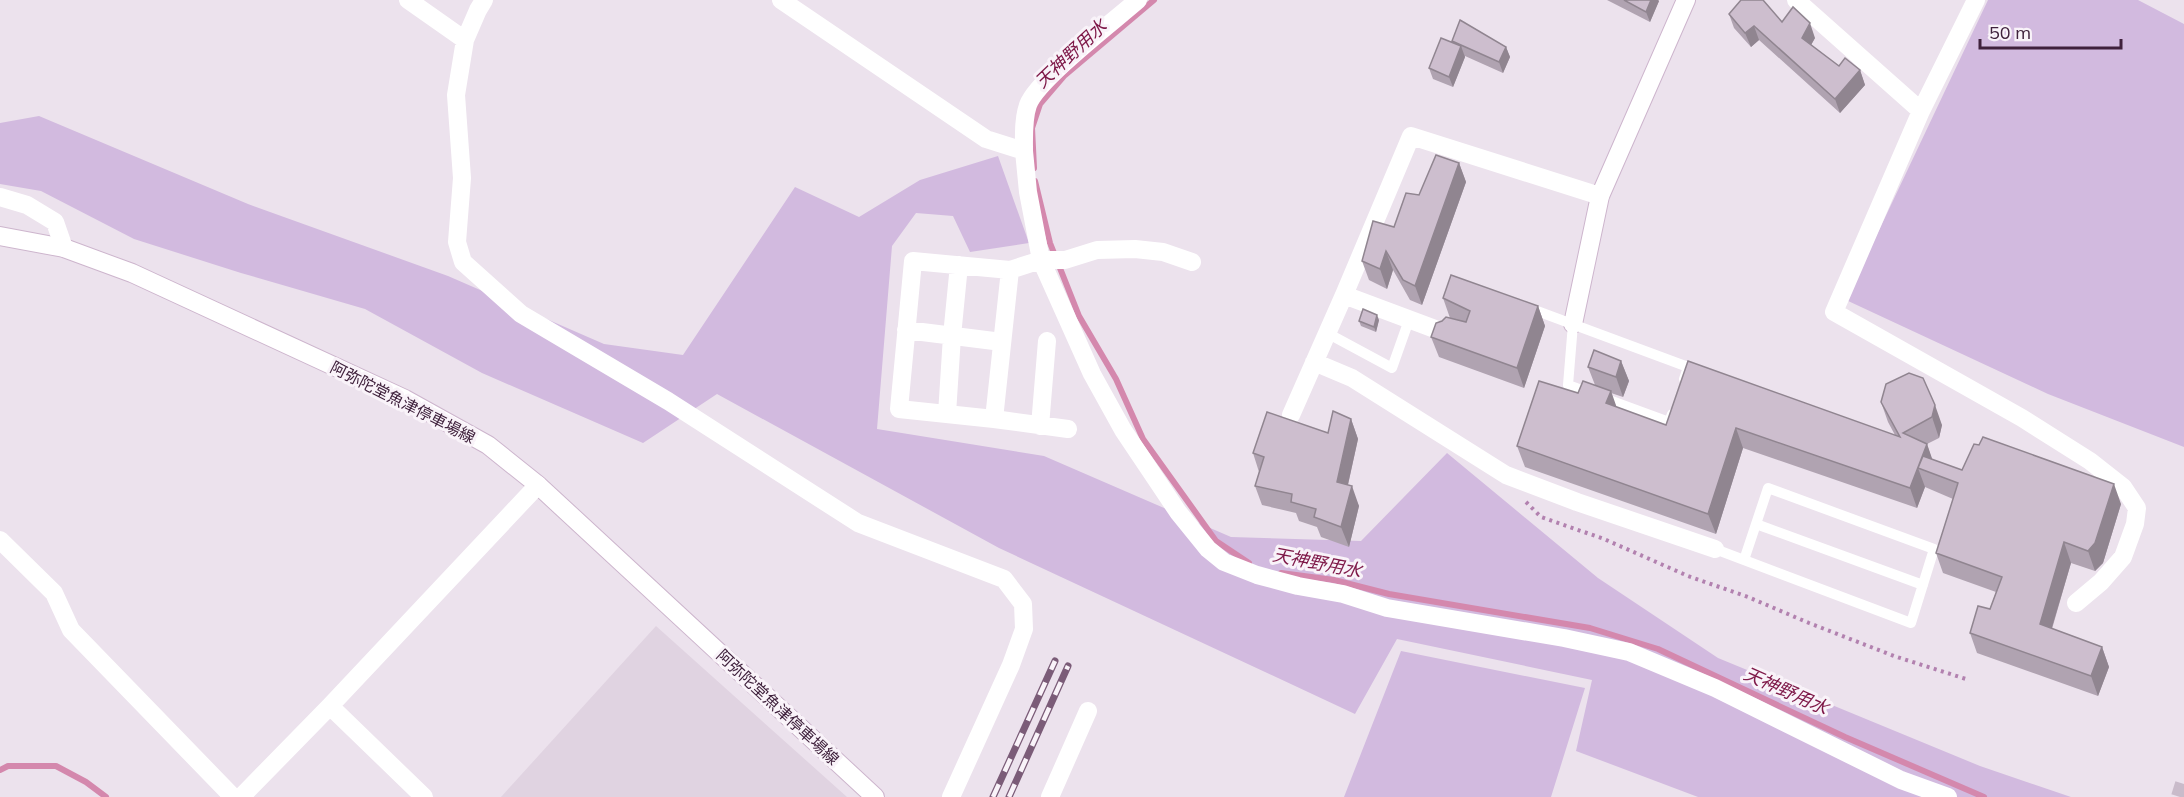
<svg xmlns="http://www.w3.org/2000/svg" width="2184" height="797" font-family="Mulish,'Noto Sans JP',sans-serif">
<style>
.built{fill:#e0d3e1}
.green{fill:#d2badf}
.lines{fill:none;stroke-linecap:round;stroke-linejoin:round}
.stream{stroke:#d488ad;stroke-width:6}
.primary-tunnel{stroke:#c9bbca;stroke-width:18;stroke-dasharray:18 9;stroke-linecap:butt}
.secondary-casing{stroke:#cdb5cd;stroke-width:20}
.path{stroke:#b281af;stroke-width:4;stroke-dasharray:3 4.5;stroke-linecap:butt}
.lane{stroke:#fff;stroke-width:10}
.street{stroke:#fff;stroke-width:18}
.secondary{stroke:#fff;stroke-width:18}
.rail-casing{stroke:#7b5c78;stroke-width:7}
.rail{stroke:#f9f3f9;stroke-width:4.5;stroke-dasharray:14;stroke-linecap:butt}
.wall{fill:#b0a3b1}
.shaded-wall{fill:#908590}
.building{fill:#cdbece;stroke:#908590;stroke-width:1.5}
.labels{text-anchor:middle;stroke-width:6;stroke-linejoin:round;paint-order:stroke}
.street-label{font-size:16px;fill:#3f213c;stroke:#f9f3f9}
.water-label{font-size:18px;font-style:italic;fill:#7e1848;stroke:#f9f3f9}
</style>
<rect width="100%" height="100%" fill="#ece2ed"/>
<path class="built" d="M656 626 847 797H501Z"/>
<path class="green" d="M1988 0H2138L2184 24V447L2048 394 1846 300Z
M39 116 248 204 448 276 604 344 683 355 795 187 859 217 920 180 998 156 1029 243 970 252 953 216 916 213 892 246 877 429 1044 456 1231 537 1361 541 1447 453 1598 578 1718 658 1980 766 2071 797H1698L1576 751 1592 680 1397 639 1355 714 999 548 717 394 643 443 482 373 365 309 241 273 134 239 41 191 0 184V123Z
M1401 651 1585 688 1551 797H1344Z"/>
<g class="lines">
<path class="stream" d="M1034 168 1032 128 1040 104 1064 76 1154 0
M1035 181 1050 243 1079 316 1116 379 1143 439 1216 541 1249 563
M1281 573 1334 580 1389 594 1590 628 1658 649 1845 737 1984 797
M0 770 8 766H56L86 782 106 797"/>
<path class="primary-tunnel" d="M2180 797 2184 784"/>
<defs>
<path id="secondary" d="M0 236 64 248 132 273 405 399 488 445 538 485 875 797
M1573 324 1600 196 1686 0"/>
</defs>
<use href="#secondary" class="secondary-casing"/>
<path class="path" d="M1526 502 1541 517 1604 539 1688 576 1748 597 1809 623 1894 656 1966 679"/>
<path class="lane" d="M1529 308 1688 367 1684 379
M1573 324 1568 385 1669 422 1672 414
M1327 333 1392 368 1409 320
M1756 524 1923 585
M1715 549 1911 623 1934 549 1768 488 1744 560"/>
<path class="street" d="M408 0 465 40
M484 0 478 10 465 40 456 95 462 178 457 242 463 262 521 314 668 401 858 523 1004 579 1023 604 1024 629 1011 665 951 797
M781 0 986 139 1024 151C1024 137 1023 119 1028 105 1037 80 1114 21 1138 0
M1796 0 1921 111
M1976 0 1921 111 1834 312 2022 418 2090 461 2123 487 2137 508 2135 524 2123 557 2101 582 2076 603
M1024 151 1028 192 1041 260H1065L1097 250 1135 249 1163 252 1192 262
M0 197 27 205 55 222 64 248
M1010 270 994 419 899 409 913 261 1010 270 1041 260 1092 374 1123 430 1178 512 1208 549 1224 562 1257 575 1298 586 1343 594 1387 608 1564 638 1629 652 1715 688 1901 780 1948 797
M906 330 1002 342
M1443 332 1344 295 1411 136 1600 196
M1314 362 1352 378 1506 475 1577 502 1715 549
M947 414 952 336 959 265
M1291 415 1344 295
M994 419 1068 429
M1040 426 1047 341
M0 540 54 593 71 630 233 797
M330 706 424 797
M241 797 330 706 538 485
M1050 797 1088 711"/>
<use href="#secondary" class="secondary"/>
<defs>
<path id="rail" d="M993 797 1055 661
M1009 797 1068 666"/>
</defs>
<use href="#rail" class="rail-casing"/>
<use href="#rail" class="rail"/>
</g>
<path class="wall" d="M1607 0H1658L1659 1 1650 22Z
M1729 14 1782 22 1815 38 1811 45 1839 66 1860 70 1865 85 1840 113 1759 40 1751 47 1734 28Z
M1452 41 1506 47 1510 57 1503 73 1465 56V57L1453 87 1433 79 1429 68 1452 43Z
M1459 163 1466 182 1422 305 1410 300 1393 270 1387 289 1369 280 1362 261 1394 227 1419 195Z
M1443 298 1538 306 1545 326 1524 388 1439 357 1431 337 1450 318Z
M1379 320 1376 332 1361 326 1359 321Z
M1621 361 1629 381 1623 397 1611 393 1616 407 1666 425 1895 435 1888 422 1881 402 1886 384 1942 425 1939 438 1927 444 1932 460 1962 470 2121 504 2103 563 2095 571 2071 563 2052 629 2102 647 2109 667 2098 696 1977 653 1970 633 1990 609 1996 592 1943 573 1936 553 1953 499 1925 487 1917 508 1743 448 1716 534 1525 467 1517 446 1578 393 1595 385 1588 367Z
M1351 419 1358 439 1348 485 1359 506 1349 547 1321 537 1317 527 1299 521 1296 513 1262 505 1255 486 1259 472 1253 453 1328 433Z"/>
<path class="shaded-wall" d="M1651 0H1658L1659 1 1650 22 1646 12Z
M1810 23 1815 38 1807 52 1802 38Z
M1754 26 1759 40 1751 47 1745 33Z
M1461 46 1465 57 1453 87 1449 77Z
M1506 47 1510 57 1503 73 1499 62Z
M1860 70 1865 85 1840 113 1835 99Z
M1459 163 1466 182 1422 305 1415 286Z
M1386 251 1393 270 1387 289 1380 269Z
M1538 306 1545 326 1524 388 1517 368Z
M1377 315 1379 320 1376 332 1374 327Z
M1621 361 1629 381 1623 397 1616 377Z
M1611 391 1618 411 1606 403Z
M1935 405 1942 425 1939 438 1932 417Z
M1351 419 1358 439 1344 502 1337 482Z
M1736 428 1743 448 1716 534 1708 514Z
M1927 444 1934 464 1918 468 1925 487 1917 508 1910 488Z
M2114 484 2121 504 2103 563 2095 571 2088 551Z
M1352 486 1359 506 1349 547 1341 527Z
M2064 542 2071 563 2047 644 2040 624Z
M2102 647 2109 667 2098 696 2091 676Z"/>
<path class="building" d="M1624 0H1651L1646 12Z
M1741 0H1763L1782 22 1793 7 1810 23 1802 38 1839 66 1845 58 1860 70 1835 99 1754 26 1745 33 1729 14Z
M1460 20 1506 47 1499 62 1452 41Z
M1441 38 1461 46 1449 77 1429 68Z
M1436 155 1459 163 1415 286 1403 280 1386 251 1380 269 1362 261 1373 221 1394 227 1406 193 1419 195Z
M1451 275 1538 306 1517 368 1431 337 1436 323 1442 321 1446 317 1466 322 1470 311 1443 298Z
M1363 309 1377 315 1374 327 1359 321Z
M1594 350 1621 361 1616 377 1588 367Z
M1688 361 1900 437 1881 402 1886 384 1909 373 1923 378 1935 405 1932 417 1903 433 1927 444 1910 488 1736 428 1708 514 1517 446 1539 381 1578 393 1583 381 1611 391 1606 403 1666 425Z
M1333 411 1351 419 1337 482 1352 486 1341 527 1314 517 1316 509 1291 502 1292 494 1255 486 1264 457 1253 453 1267 412 1328 433Z
M1983 437 2114 484 2095 543 2088 551 2064 542 2040 624 2102 647 2091 676 1970 633 1978 606 1990 609 2002 577 1936 553 1958 483 1918 468 1923 456 1962 470 1974 444 1979 445Z"/>
<g class="labels">
<g class="street-label">
<text transform="translate(403 402) rotate(27)" y="6">阿弥陀堂魚津停車場線</text>
<text transform="translate(778 707) rotate(43)" y="6">阿弥陀堂魚津停車場線</text>
</g>
<g class="water-label">
<text transform="translate(1071 54) rotate(-43)" y="6">天神野用水</text>
<text transform="translate(1317 563) rotate(11)" y="6">天神野用水</text>
<text transform="translate(1786 691) rotate(24)" y="6">天神野用水</text>
</g>
</g>
<path d="M1980 39v9h141v-9" fill="none" stroke="#3f213c" stroke-width="3"/>
<text x="1989" y="39" font-size="18" fill="#3f213c" stroke="#f9f3f9" stroke-width="4.5" paint-order="stroke">50 m</text>
</svg>
